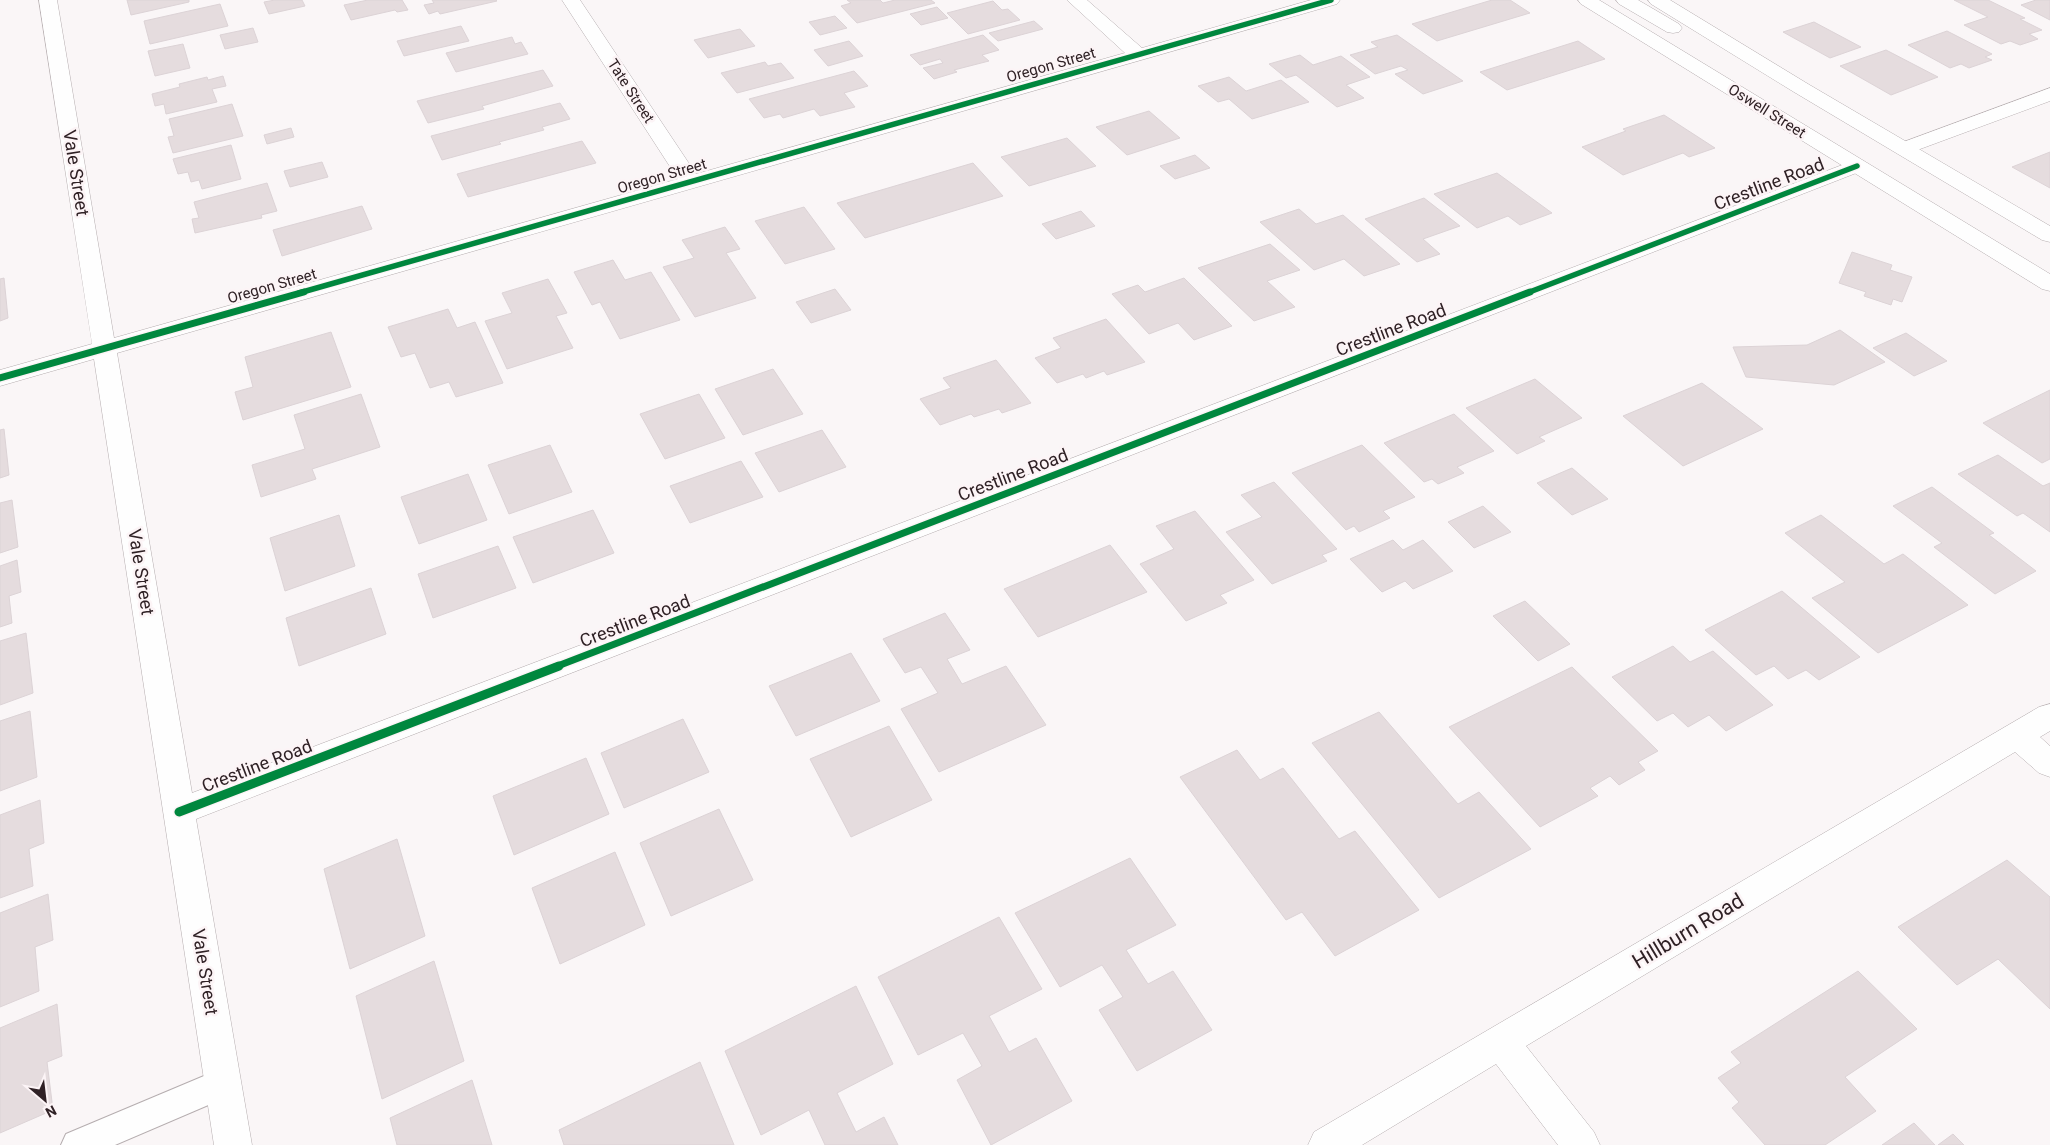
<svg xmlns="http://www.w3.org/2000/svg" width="2050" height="1145" font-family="Roboto,sans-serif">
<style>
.building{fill:#e5dcde;stroke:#dcd3d6}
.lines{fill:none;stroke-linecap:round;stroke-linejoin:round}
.lane-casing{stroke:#b5adaf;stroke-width:2}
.street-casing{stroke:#b5adaf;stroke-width:1}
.secondary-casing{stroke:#b5adaf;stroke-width:1}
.lane{fill:#fefefe;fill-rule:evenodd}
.street{fill:#fefefe;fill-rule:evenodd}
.secondary{fill:#fefefe;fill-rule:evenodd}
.cycleway-far2-casing{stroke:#fcf4f6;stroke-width:8}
.cycleway-far1-casing{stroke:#fcf4f6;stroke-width:10}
.cycleway-casing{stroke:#fcf4f6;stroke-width:12}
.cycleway-far2{stroke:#00873e;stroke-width:5.5}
.cycleway-far1{stroke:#00873e;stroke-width:7}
.cycleway{stroke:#00873e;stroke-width:9}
.labels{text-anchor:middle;stroke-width:5;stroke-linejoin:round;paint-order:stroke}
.far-street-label{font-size:15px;fill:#2f2125;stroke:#fcf4f6}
.street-label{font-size:18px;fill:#2f2125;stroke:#fcf4f6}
.near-street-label{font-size:21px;fill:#2f2125;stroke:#fcf4f6}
</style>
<rect width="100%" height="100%" fill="#faf6f7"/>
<path class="building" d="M127 0H189V2L131 15Z
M275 0H302L305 6 269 14 264 2Z
M368 0H402L408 10 397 12 395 10 351 20 344 5Z
M432 0H496L497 1 440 14 438 11 429 14 424 5 434 3Z
M847 0H880L883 3 895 0H931L935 3 857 23 841 6 851 3Z
M1492 0H1510L1530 13 1437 41 1412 24Z
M1954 0H1988L2025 18 2020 19 2042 30 2029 34 2038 39 2020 45 2010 41 2001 44 1964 25 1988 17Z
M2036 0H2050V20L2021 5Z
M993 1 1002 10 1008 9 1020 20 968 34 947 13Z
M220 4 228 26 150 44 144 21Z
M937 7 948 18 921 25 910 14Z
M835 16 847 28 820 35 809 22Z
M1034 21 1043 29 998 41 989 33Z
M1814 22 1861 47 1830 58 1783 32Z
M461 26 469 41 404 56 397 41Z
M253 28 258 42 225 49 220 35Z
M740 29 755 46 708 58 694 40Z
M1947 31 1992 54 1985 57 1992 60 1969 68 1961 64 1950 68 1908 45Z
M983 35 999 50 982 55 989 61 954 70 957 72 934 79 923 68 943 63 940 59 920 65 910 55Z
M1397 35 1463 81 1423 94 1395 74 1408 70 1401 66 1375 74 1350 55 1378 47 1371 42Z
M512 37 515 44 521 42 528 54 456 72 446 53Z
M849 41 863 56 828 66 814 50Z
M1578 41 1605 59 1507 90 1480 72Z
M183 44 190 68 155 76 148 51Z
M1886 50 1938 77 1891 95 1840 66Z
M1300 55 1313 65 1341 56 1370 77 1346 85 1364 98 1337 107 1296 75 1286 78 1269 64Z
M765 62 768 66 781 63 794 78 737 93 721 73Z
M543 70 553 86 482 106 484 109 428 123 417 101Z
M854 71 868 86 844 93 855 107 820 116 814 109 783 118 780 114 764 118 749 99Z
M223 76 226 86 212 89 217 102 166 114 164 104 155 106 152 94 180 87 179 84 207 77 208 80Z
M1229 77 1246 91 1281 80 1309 102 1252 119 1229 99 1218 102 1198 86Z
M560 103 570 119 542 127 544 130 499 142 501 144 442 160 431 136Z
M232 104 243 136 173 153 168 137 174 136 169 119Z
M1149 111 1180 138 1127 155 1096 127Z
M1664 115 1715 148 1689 157 1683 153 1623 175 1582 147 1626 131 1623 129Z
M291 128 294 137 267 144 264 135Z
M1067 138 1096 166 1029 186 1001 157Z
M582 141 596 163 468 197 457 174Z
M231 145 241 179 202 189 199 180 191 182 188 172 178 174 173 159Z
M2050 152V188L2012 167Z
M1195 155 1210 168 1175 179 1160 166Z
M322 162 328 177 290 187 284 171Z
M973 163 1003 196 865 238 837 203Z
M1497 173 1552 213 1520 225 1508 216 1477 228 1434 194Z
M267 183 277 211 261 215 262 218 195 233 192 219 199 218 194 202Z
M1424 198 1460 226 1423 239 1440 254 1417 262 1365 219Z
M362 206 372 229 282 256 273 230Z
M804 207 835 249 785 264 755 221Z
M1299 209 1316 224 1343 215 1400 264 1364 276 1344 259 1314 270 1260 222Z
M1081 211 1095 226 1056 239 1042 224Z
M725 227 740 249 726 253 756 298 695 317 663 267 694 258 682 240Z
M1270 244 1300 270 1267 281 1295 307 1254 321 1198 268Z
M1852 252 1892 265 1890 270 1912 277 1902 302 1893 299 1891 305 1864 296 1866 292 1839 283Z
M613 260 625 280 651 272 680 320 620 339 600 302 592 305 574 272Z
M4 278 8 318 0 321V279Z
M1184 278 1232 326 1194 340 1178 323 1149 334 1112 294 1138 285 1145 292Z
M548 279 567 313 556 316 573 348 507 369 485 321 512 313 502 293Z
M835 289 851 310 811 323 796 302Z
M448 309 457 328 475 322 503 383 456 397 449 382 430 388 415 353 401 357 388 327Z
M1106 319 1145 362 1107 375 1104 371 1086 378 1083 374 1057 383 1035 358 1061 348 1053 338Z
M1840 330 1885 362 1834 385 1746 377 1733 347 1807 345Z
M331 332 351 387 243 420 235 392 253 387 245 357Z
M1906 333 1947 361 1914 376 1873 348Z
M996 360 1031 403 1002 413 999 409 974 417 971 414 940 425 920 399 951 388 943 378Z
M773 369 803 414 743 435 715 389Z
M1535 379 1582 418 1539 437 1545 441 1517 454 1466 408Z
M1702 383 1763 429 1683 466 1623 416Z
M2050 390V459L2042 463 1983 423Z
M361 394 380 447 312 469 316 479 261 497 252 465 305 449 294 415Z
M699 394 725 438 665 459 640 414Z
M1454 414 1494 451 1457 467 1464 473 1438 484 1432 479 1424 482 1384 443Z
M4 429 9 475 0 478V430Z
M822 430 846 467 779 492 755 453Z
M550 445 572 492 509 514 488 465Z
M1362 445 1415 497 1383 511 1390 518 1359 532 1354 526 1346 530 1292 473Z
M1998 455 2043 486 2050 483V532L2023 513 2017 516 1958 474Z
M741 461 763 497 690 523 670 486Z
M1572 468 1608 499 1572 515 1537 483Z
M468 474 487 520 419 544 401 497Z
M1274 482 1337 549 1322 555 1327 561 1272 584 1226 532 1262 517 1241 495Z
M1932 487 1994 533 1989 535 2036 571 1995 594 1934 547 1942 543 1893 506Z
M12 500 18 547 0 553V503Z
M1483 506 1511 532 1474 548 1448 522Z
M593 510 614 553 533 583 513 537Z
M1195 511 1254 580 1220 595 1227 603 1186 621 1140 564 1174 549 1156 526Z
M339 515 355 566 285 591 270 538Z
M1821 515 1884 564 1903 554 1968 605 1878 653 1812 598 1845 582 1785 533Z
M1393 540 1403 550 1423 540 1453 571 1413 589 1405 581 1382 592 1350 559Z
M1110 545 1147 592 1038 637 1004 589Z
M498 546 516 588 433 618 418 574Z
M17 560 21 592 9 596 12 623 0 627V566Z
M371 588 386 634 299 666 286 618Z
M1782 591 1860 657 1819 680 1806 670 1788 679 1774 666 1756 675 1705 630Z
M1525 601 1570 644 1538 661 1493 616Z
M945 613 970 650 947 659 962 684 1006 666 1046 725 939 772 901 709 938 693 921 667 905 673 883 639Z
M26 633 33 693 0 705V641Z
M1673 646 1690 662 1713 651 1773 705 1726 731 1709 715 1688 727 1673 713 1657 721 1612 677Z
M851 653 880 701 796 736 769 686Z
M1572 667 1658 751 1638 762 1645 770 1619 785 1610 776 1590 788 1598 796 1540 827 1449 727Z
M30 711 37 777 0 791V721Z
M1379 712 1458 804 1479 792 1531 849 1439 898 1312 743Z
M683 719 709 772 624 808 601 753Z
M889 726 932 800 851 837 810 759Z
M1237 750 1260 780 1283 768 1339 839 1355 831 1419 910 1335 956 1302 912 1286 920 1180 777Z
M586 758 609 814 514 855 493 796Z
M40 800 44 843 29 849 33 886 0 898V815Z
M719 809 753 880 671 916 640 843Z
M397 839 425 936 350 969 324 869Z
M615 852 645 925 560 964 532 888Z
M1130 858 1176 925 1126 950 1148 984 1173 971 1212 1030 1137 1071 1099 1010 1123 997 1102 965 1060 987 1015 913Z
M2007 860 2050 897V1009L1998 959 1957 985 1898 927Z
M48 894 53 940 35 947 39 991 0 1007V913Z
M999 917 1042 989 989 1016 1009 1052 1036 1038 1072 1101 991 1145 957 1080 982 1066 963 1033 918 1055 878 977Z
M434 961 464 1061 382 1099 356 996Z
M1858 971 1917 1029 1845 1077 1876 1111 1825 1145H1765L1732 1108 1739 1102 1718 1078 1741 1063 1731 1052Z
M856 986 893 1064 837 1093 856 1132 884 1117 898 1145H825L809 1110 761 1135 725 1051Z
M57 1004 62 1056 47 1062 53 1110 0 1133V1028Z
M700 1062 734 1145H564L559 1130Z
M472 1080 492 1145H397L390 1118Z
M1914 1123 1935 1145H1882Z
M1953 1134 1964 1145H1938Z"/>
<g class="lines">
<defs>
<path id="lane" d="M223 1068 234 1072 239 1083 234 1094 115 1145H61L66 1134Z"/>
<path id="street" d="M39 0H57L114 338 678 179 562 0H580L696 174 1125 53 1067 0H1087L1142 48 1311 0H1340L1337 4 117 353 192 793 1850 162 1857 160 1864 162 1867 166 1864 170 196 819 252 1145H214L94 359 0 386V370L92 344Z
M2050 88V101L1912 152 1905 154 1898 152 1895 148 1898 144Z
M2050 704V731L2040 737 2050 746V777L2039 773 2015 752 1526 1046 1594 1132 1600 1145H1558L1496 1064 1362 1145H1308L1314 1132 2039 707Z"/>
<path id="secondary" d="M1578 0H1599L2050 274V291L2042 289 1581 4Z
M1616 0H1638L1679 24 1682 28 1679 32 1673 33 1667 32 1619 4Z
M1648 0H1670L1808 84 2050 226V242L2042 240 1794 92 1651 4Z"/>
</defs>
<use href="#lane" class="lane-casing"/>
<use href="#street" class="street-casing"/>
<use href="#secondary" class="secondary-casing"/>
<use href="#lane" class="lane"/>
<use href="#street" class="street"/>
<use href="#secondary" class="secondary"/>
<defs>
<path id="cycleway-far2" d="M299 293 1331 0
M1527 293 1857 166"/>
<path id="cycleway-far1" d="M0 378 304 292
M555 667 1530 292"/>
<path id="cycleway" d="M179 812 559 666"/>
</defs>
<use href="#cycleway-far2" class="cycleway-far2-casing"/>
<use href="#cycleway-far1" class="cycleway-far1-casing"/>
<use href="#cycleway" class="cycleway-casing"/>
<use href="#cycleway-far2" class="cycleway-far2"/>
<use href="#cycleway-far1" class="cycleway-far1"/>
<use href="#cycleway" class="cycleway"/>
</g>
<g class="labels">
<g class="far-street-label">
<text transform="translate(1051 65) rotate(-16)" y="5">Oregon Street</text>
<text transform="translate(631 91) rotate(57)" y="5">Tate Street</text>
<text transform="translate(1767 111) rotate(32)" y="5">Oswell Street</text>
<text transform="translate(662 176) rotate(-16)" y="5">Oregon Street</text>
<text transform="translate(272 286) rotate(-16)" y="5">Oregon Street</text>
</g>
<g class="street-label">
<text transform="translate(76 173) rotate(81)" y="6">Vale Street</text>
<text transform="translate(1769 184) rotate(-21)" y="6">Crestline Road</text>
<text transform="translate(1391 330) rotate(-21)" y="6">Crestline Road</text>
<text transform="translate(1013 475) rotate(-21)" y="6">Crestline Road</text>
<text transform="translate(141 572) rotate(81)" y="6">Vale Street</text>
<text transform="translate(635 621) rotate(-21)" y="6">Crestline Road</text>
<text transform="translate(257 766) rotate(-21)" y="6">Crestline Road</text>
<text transform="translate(205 972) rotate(81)" y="6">Vale Street</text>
</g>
<g class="near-street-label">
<text transform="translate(1688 931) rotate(-31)" y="7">Hillburn Road</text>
</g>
</g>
<g transform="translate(45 1100) rotate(152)" stroke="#fcf4f6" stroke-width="4" paint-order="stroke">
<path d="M0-4L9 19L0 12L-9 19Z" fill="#2f2125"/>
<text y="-8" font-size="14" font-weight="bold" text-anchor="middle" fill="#2f2125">N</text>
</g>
</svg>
